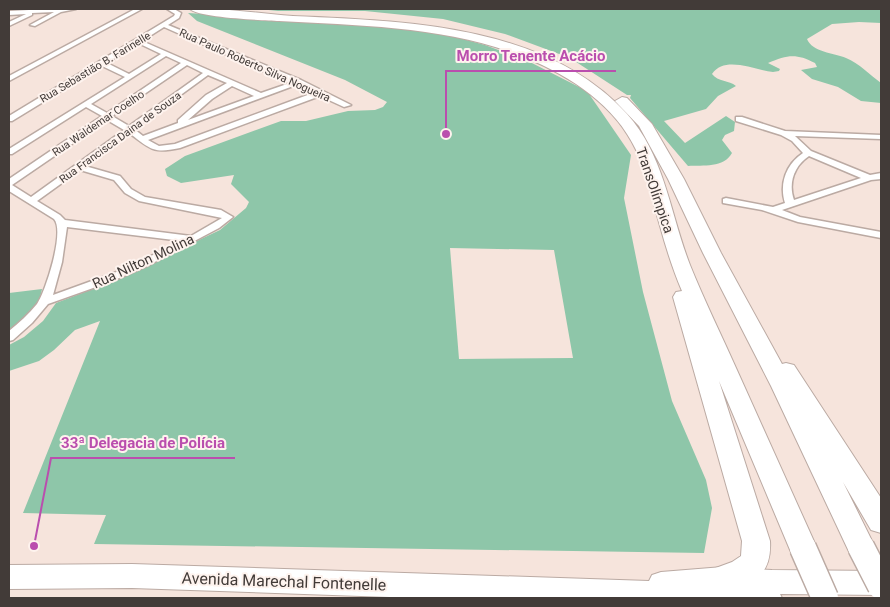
<svg xmlns="http://www.w3.org/2000/svg" width="890" height="607" font-family="Roboto,sans-serif">
<style>
.green{fill:#8ec6a9;fill-rule:evenodd}
.lines{fill:none;stroke-linecap:round;stroke-linejoin:round}
.street-casing{stroke:#bbaaa3;stroke-width:3}
.primary-casing{stroke:#bbaaa3;stroke-width:2}
.highway-casing{stroke:#bbaaa3;stroke-width:2}
.street{fill:#fff;fill-rule:evenodd}
.primary{fill:#fff;fill-rule:evenodd}
.highway{fill:#fff;fill-rule:evenodd}
.highway-bridge-casing{stroke:#bbaaa3;stroke-width:29;stroke-linecap:butt}
.highway-bridge{stroke:#fff;stroke-width:26}
.labels{text-anchor:middle;stroke-width:4;stroke-linejoin:round;paint-order:stroke}
.far-street-label{font-size:11px;fill:#423b38;stroke:#fef3ee}
.street-label{font-size:14px;fill:#423b38;stroke:#fef3ee}
.near-street-label{font-size:16px;fill:#423b38;stroke:#fef3ee}
.leader{fill:none;stroke:#ba4eae;stroke-width:2}
.callout-dot{fill:#ba4eae;stroke:#fef3ee;stroke-width:2}
.callout-label{font-size:15px;text-anchor:middle;font-weight:bold;fill:#ba4eae;stroke:#fef3ee;stroke-width:4;stroke-linejoin:round;paint-order:stroke}
</style>
<rect width="100%" height="100%" fill="#f6e4dc"/>
<path class="green" d="M259 9H881V23L859 22 832 24 807 39C812 52 834 53 846 58 859 63 870 75 881 83V103L861 101 838 87 812 79 801 70 817 67 815 63C796 53 787 55 768 63L780 69 779 71 773 72C754 70 725 55 712 74 718 82 729 80 736 86L718 96 706 109 664 121 685 143 726 116 735 122 734 131 725 135 722 140 732 153C724 168 703 165 688 166L630 98 631 95H627L570 58 505 34 443 19 365 11H278Z
M188 13 385 26 448 35 485 45 526 60 587 91 631 155 624 198 643 292 672 401 706 480 712 508 704 553 94 544 106 515 23 513 100 321 75 330 54 350 39 361 9 371V345L24 337 43 321 56 303 106 284 220 230 246 208 249 202 231 184 234 175 181 183 167 176 165 169 185 156 281 121H306L348 111 375 110 383 107 387 102 345 80 197 21ZM450 248 554 250 573 358 459 359Z
M42 289C39 309 23 320 9 331V293Z"/>
<g class="lines">
<defs>
<path id="street" d="M49 9H76L61 12 35 26 30 25 54 12 32 13V15L9 26V22L26 14 9 15V11Z
M135 9H142L9 81V76Z
M167 9H174L181 13 179 18 168 25 301 80 351 105 344 107 320 96 180 148C152 154 151 149 129 133L85 166 120 176 131 189 145 197 221 210 233 217 219 228 149 265 110 282 48 304 32 323 13 340 9 341V331C19 323 29 314 37 304 46 291 65 231 54 219L9 191V179L102 116 86 107 12 154H9V149L125 77 102 66 12 121H9V116L174 16 175 14ZM164 27 290 83 261 93 142 41ZM138 43 161 54 129 74 107 63ZM166 56 181 63 107 113 91 104ZM187 65 203 73 129 126 112 116ZM208 75 227 83 206 95 178 120V123L143 136 134 129ZM296 85 313 93 175 144 159 146 148 140ZM232 86 254 96 188 120 212 99ZM107 120 124 130 31 197 12 185ZM80 170 114 180 125 193 139 201 222 218 191 236 65 220 60 215 37 201ZM67 227 182 241 122 270 53 295 62 262Z
M736 117H742L785 131 881 135V139L795 136 811 151 870 175 881 173V179L871 180 782 210 800 217 881 232V238L798 222 762 210 723 203V199L726 198 773 207 785 203C779 184 786 164 803 153L792 141 781 135 736 121ZM809 156 861 178 794 200C788 183 794 166 809 156Z"/>
<path id="primary" d="M132 564 649 581 652 575 661 572 723 567 772 570 881 571V595L780 594 782 598H418L132 588 9 589V565Z"/>
<path id="highway" d="M190 9C224 7 259 14 293 16 405 21 545 24 627 114 665 156 670 214 690 265 704 300 721 334 736 368 763 428 790 488 817 548L813 557 803 561 793 557 719 381 770 541C772 576 753 584 723 593L713 589 708 579 713 569 732 562 741 556 742 541 673 297 676 292 682 291C673 270 666 248 660 226 651 195 645 161 627 134 614 113 595 97 576 84 487 26 381 27 279 21 263 20 199 18 190 9Z
M622 97 627 98 652 124 684 179 721 253 782 364 786 363 794 365 881 498V533L871 530 843 482 875 547 871 556 861 560 851 556 771 386 703 253 668 179 639 126 615 101Z"/>
</defs>
<use href="#street" class="street-casing"/>
<use href="#primary" class="primary-casing"/>
<use href="#highway" class="highway-casing"/>
<use href="#street" class="street"/>
<use href="#primary" class="primary"/>
<use href="#highway" class="highway"/>
<defs>
<path id="highway-bridge" d="M861 547 881 586
M803 548 825 598"/>
</defs>
<use href="#highway-bridge" class="highway-bridge-casing"/>
<use href="#highway-bridge" class="highway-bridge"/>
</g>
<g class="labels">
<g class="far-street-label">
<text transform="translate(255 65) rotate(24)" y="4">Rua Paulo Roberto Silva Nogueira</text>
<text transform="translate(95 67) rotate(-31)" y="4">Rua Sebastião B. Farinelle</text>
<text transform="translate(98 123) rotate(-34)" y="4">Rua Waldemar Coelho</text>
<text transform="translate(120 137) rotate(-36)" y="4">Rua Francisca Daina de Souza</text>
</g>
<g class="street-label">
<text transform="translate(655 190) rotate(71)" y="5">TransOlímpica</text>
<text transform="translate(143 261) rotate(-25)" y="5">Rua Nilton Molina</text>
</g>
<g class="near-street-label">
<text transform="translate(284 581) rotate(2)" y="6">Avenida Marechal Fontenelle</text>
</g>
</g>
<path class="leader" d="M446 134L446 71H616M34 546L51 458H235"/>
<g class="callout-dot">
<circle cx="446" cy="134" r="5"/>
<circle cx="34" cy="546" r="5"/>
</g>
<g class="callout-label">
<text x="531" y="61">Morro Tenente Acácio</text>
<text x="143" y="448">33ª Delegacia de Polícia</text>
</g>
<rect width="890" height="607" fill="none" stroke="#423b38" stroke-width="20"/>
</svg>
